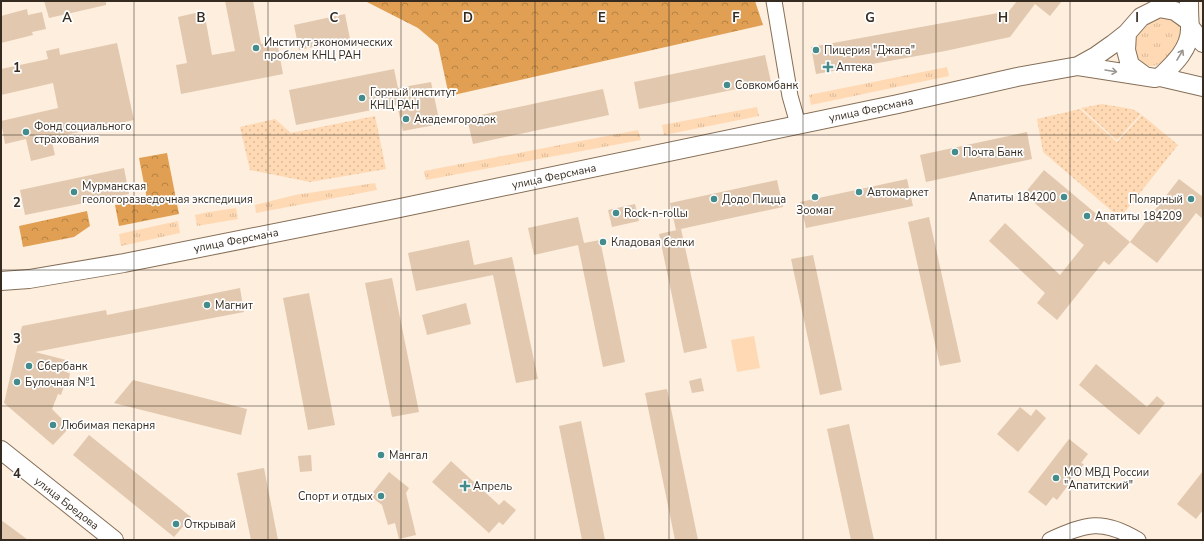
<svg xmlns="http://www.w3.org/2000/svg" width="1204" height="541" font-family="'Nunito Sans',sans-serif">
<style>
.grass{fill:url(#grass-tufts)}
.forest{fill:url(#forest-crowns)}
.park{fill:url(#park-dots)}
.pitch{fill:#fed9b3}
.building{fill:#e2c8ae}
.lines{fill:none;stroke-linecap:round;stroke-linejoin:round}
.minor-casing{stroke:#866f57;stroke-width:17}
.tertiary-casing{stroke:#866f57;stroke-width:20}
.minor{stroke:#fff;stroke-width:15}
.tertiary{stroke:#fff;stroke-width:18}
.oneway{stroke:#9a9590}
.grid{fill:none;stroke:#352b20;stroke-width:1;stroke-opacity:0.55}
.poi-dot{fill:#448c8b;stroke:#fefefe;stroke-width:1.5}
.labels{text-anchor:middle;stroke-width:3.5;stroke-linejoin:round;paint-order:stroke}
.poi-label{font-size:11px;fill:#352b20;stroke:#fefefe;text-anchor:start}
.street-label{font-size:11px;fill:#352b20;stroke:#fefefe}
.grid-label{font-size:13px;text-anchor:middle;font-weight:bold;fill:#352b20;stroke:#fefefe;stroke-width:3.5;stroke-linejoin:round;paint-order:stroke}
</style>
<defs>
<pattern id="grass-tufts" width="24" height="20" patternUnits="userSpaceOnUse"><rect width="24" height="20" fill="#fed9b3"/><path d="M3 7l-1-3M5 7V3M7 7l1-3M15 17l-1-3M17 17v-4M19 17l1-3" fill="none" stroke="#daba9a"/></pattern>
<pattern id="forest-crowns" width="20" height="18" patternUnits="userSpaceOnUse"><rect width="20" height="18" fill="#e09f53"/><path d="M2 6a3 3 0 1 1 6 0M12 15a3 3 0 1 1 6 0" fill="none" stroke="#b68244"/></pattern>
<pattern id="park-dots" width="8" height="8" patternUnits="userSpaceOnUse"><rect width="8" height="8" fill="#fed9b3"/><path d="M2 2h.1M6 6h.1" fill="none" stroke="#daba9a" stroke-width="1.8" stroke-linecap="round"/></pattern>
</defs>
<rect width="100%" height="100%" fill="#feeede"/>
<path class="grass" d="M1163 15 1181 23C1181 27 1183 32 1182 35 1181 42 1174 49 1170 54 1167 57 1164 62 1159 64 1143 72 1131 54 1136 39 1141 28 1153 20 1163 15Z
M947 67 949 76 811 105 809 95Z
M757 107 759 116 664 135 662 125Z
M638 130 641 140 426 180 424 171Z
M375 183 377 190 256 213 255 205 295 195Z
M236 208 238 219 197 226 195 215 209 212Z
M178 221 180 233 121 246 119 234Z"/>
<path class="forest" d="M365 1H755L763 25 449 96 438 45 418 28Z
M167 153 179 214 119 226 115 205 147 199 139 158Z
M87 211 90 226 74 237 23 247 19 226Z"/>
<path class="park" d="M1102 104 1132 109 1141 114 1117 140 1081 108Z
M1080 109 1117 142 1142 115 1178 145 1120 218 1043 152 1037 119Z
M375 116 386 169 310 182 250 170 240 127 275 119 291 133Z"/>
<path class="pitch" d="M754 336 760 368 737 372 731 340Z"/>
<path class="building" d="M44 1H106V5L49 18Z
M225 1H253L261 44 277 41 283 74 181 94 176 65 187 63 178 17 204 11 212 55 235 51Z
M1017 1H1062L1050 16 1035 4 1010 37 945 51 816 74 811 47 1009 11Z
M27 9 28 15 42 12 46 29 32 32 33 35 1 43V16Z
M345 14 350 39 299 50 294 25Z
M117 43 134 120 51 138 55 155 31 161 26 139 5 144 1 121 58 108 53 83 1 95V69L48 59 46 51 59 48 60 55Z
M765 55 771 82 639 109 634 82Z
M394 69 398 88 431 82 440 124 403 131 397 105 296 125 289 90Z
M603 89 609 115 473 144 467 118Z
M1027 132 1032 159 926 182 920 155Z
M124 168 129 194 25 215 20 190Z
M1044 170 1130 242 1109 265 1104 261 1057 320 1037 303 1045 293 989 241 1005 223 1060 275 1084 245 1024 194Z
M907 179 913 206 806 228 800 202Z
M1179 179 1203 197V219L1196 213 1157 263 1130 242Z
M777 180 783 207 676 230 670 203Z
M635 204 639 221 612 227 608 210Z
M578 217 584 243 600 240 625 362 603 367 578 245 534 255 528 228Z
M929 217 961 362 940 366 908 222Z
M681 229 707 348 684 353 659 234Z
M469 240 474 265 512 257 538 379 516 383 493 275 416 291 408 253Z
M813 255 842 390 820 395 791 259Z
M392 278 419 412 392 417 365 283Z
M240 288 244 312 35 352 70 361 67 373H70L68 384 65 383 61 395 58 394 52 409 70 427 53 445 4 403 22 326 106 310 107 315Z
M309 293 335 425 308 430 283 298Z
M466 303 471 324 427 335 422 315Z
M1096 364 1147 407 1157 396 1165 403 1139 435 1079 385Z
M701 378 704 391 692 393 689 381Z
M133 380 247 409 241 435 114 403Z
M667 389 698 540H675L645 393Z
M1020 407 1031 416 1036 409 1046 418 1018 452 997 434Z
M581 421 605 540H582L559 426Z
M849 424 874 540H851L827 429Z
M89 435 191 517 174 537 73 455Z
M1069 439 1088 454 1081 463 1084 464 1057 500 1053 497 1046 506 1028 492Z
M311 455 312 471 300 472 298 456Z
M451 461 499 505 504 500 516 510 503 525 499 522 489 533 432 482Z
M264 468 278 540H251L237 473Z
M1203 471V510L1196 519 1177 504Z
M389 472 409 488 406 493 416 535 399 539 395 523 388 525 382 505 370 496Z
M1 520 12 528 28 540H1Z"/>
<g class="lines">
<defs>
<path id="minor" d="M774 1 790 96 798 124
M1050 540C1086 524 1102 518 1138 540"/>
<path id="tertiary" d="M1190 27 1203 43
M1127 33 1126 50 1130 65 1145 76
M1078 66 1155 78 1160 77 1203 87
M1160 77C1174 64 1191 48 1190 27 1189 18 1189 10 1189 1
M1 281 29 279 124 263 400 208 898 104 1017 77 1078 66 1096 56 1113 44 1127 33 1141 17 1159 8 1175 11 1189 21
M1 450 114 540"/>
</defs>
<use href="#minor" class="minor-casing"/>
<use href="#tertiary" class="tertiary-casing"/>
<use href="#minor" class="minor"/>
<use href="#tertiary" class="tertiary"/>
</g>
<defs><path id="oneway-shaft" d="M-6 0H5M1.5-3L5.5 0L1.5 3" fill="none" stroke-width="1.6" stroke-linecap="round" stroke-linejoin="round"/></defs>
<g class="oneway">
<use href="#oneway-shaft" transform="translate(1180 55) rotate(-59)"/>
<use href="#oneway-shaft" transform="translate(1111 71) rotate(9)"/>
</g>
<path class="grid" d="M134 1V540M268 1V540M401 1V540M535 1V540M669 1V540M803 1V540M936 1V540M1070 1V540M1 135H1203M1 270H1203M1 406H1203"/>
<g class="poi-dot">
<circle cx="256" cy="48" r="4"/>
<circle cx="816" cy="50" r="4"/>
<path d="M826 61h4v4h4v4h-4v4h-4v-4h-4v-4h4z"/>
<circle cx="727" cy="85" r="4"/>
<circle cx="362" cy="98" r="4"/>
<circle cx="406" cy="119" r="4"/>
<circle cx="26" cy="132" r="4"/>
<circle cx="955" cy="152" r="4"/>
<circle cx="74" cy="192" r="4"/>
<circle cx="859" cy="192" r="4"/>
<circle cx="815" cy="197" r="4"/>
<circle cx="1064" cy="197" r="4"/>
<circle cx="714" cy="199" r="4"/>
<circle cx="1191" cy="199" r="4"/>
<circle cx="616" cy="213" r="4"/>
<circle cx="1087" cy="216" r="4"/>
<circle cx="603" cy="242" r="4"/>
<circle cx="207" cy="305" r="4"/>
<circle cx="29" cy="366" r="4"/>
<circle cx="17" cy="382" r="4"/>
<circle cx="53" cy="425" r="4"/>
<circle cx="381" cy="455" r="4"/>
<circle cx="1056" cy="478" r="4"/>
<path d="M463 480h4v4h4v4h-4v4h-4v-4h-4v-4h4z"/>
<circle cx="381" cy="496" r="4"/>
<circle cx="176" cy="524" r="4"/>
</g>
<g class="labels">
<g class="poi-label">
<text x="264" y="46">Институт экономических<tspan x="264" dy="13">проблем КНЦ РАН</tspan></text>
<text x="824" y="54">Пицерия "Джага"</text>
<text x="836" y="71">Аптека</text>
<text x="735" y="89">Совкомбанк</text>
<text x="370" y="96">Горный институт<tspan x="370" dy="13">КНЦ РАН</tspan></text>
<text x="414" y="123">Академгородок</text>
<text x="34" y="130">Фонд социального<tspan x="34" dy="13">страхования</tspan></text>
<text x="963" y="156">Почта Банк</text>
<text x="82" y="190">Мурманская<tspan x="82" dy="13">геологоразведочная экспедиция</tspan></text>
<text x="867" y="196">Автомаркет</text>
<text x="1056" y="201" text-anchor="end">Апатиты 184200</text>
<text x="722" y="203">Додо Пицца</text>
<text x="1183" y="203" text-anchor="end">Полярный</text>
<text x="815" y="214" text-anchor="middle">Зоомаг</text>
<text x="624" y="217">Rock-n-rollы</text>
<text x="1095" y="220">Апатиты 184209</text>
<text x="611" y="246">Кладовая белки</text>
<text x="215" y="309">Магнит</text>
<text x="37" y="370">Сбербанк</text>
<text x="25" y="386">Булочная №1</text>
<text x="61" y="429">Любимая пекарня</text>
<text x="389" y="459">Мангал</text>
<text x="1064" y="476">МО МВД России<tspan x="1064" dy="13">"Апатитский"</tspan></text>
<text x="473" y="490">Апрель</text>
<text x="373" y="500" text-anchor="end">Спорт и отдых</text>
<text x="184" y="528">Открывай</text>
</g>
<g class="street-label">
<text transform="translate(871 109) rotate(-12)" y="4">улица Ферсмана</text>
<text transform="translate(554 176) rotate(-12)" y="4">улица Ферсмана</text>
<text transform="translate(236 240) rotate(-11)" y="4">улица Ферсмана</text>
<text transform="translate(67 503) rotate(38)" y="4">улица Бредова</text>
</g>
</g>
<g class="grid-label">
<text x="67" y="22">A</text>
<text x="201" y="22">B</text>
<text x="334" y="22">C</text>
<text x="468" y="22">D</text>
<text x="602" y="22">E</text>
<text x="736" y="22">F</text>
<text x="870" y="22">G</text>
<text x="1003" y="22">H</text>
<text x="1137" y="22">I</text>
<text x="17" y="72">1</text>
<text x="17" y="207">2</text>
<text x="17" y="343">3</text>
<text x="17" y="478">4</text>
</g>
<rect width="1204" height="541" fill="none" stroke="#352b20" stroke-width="4"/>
</svg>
